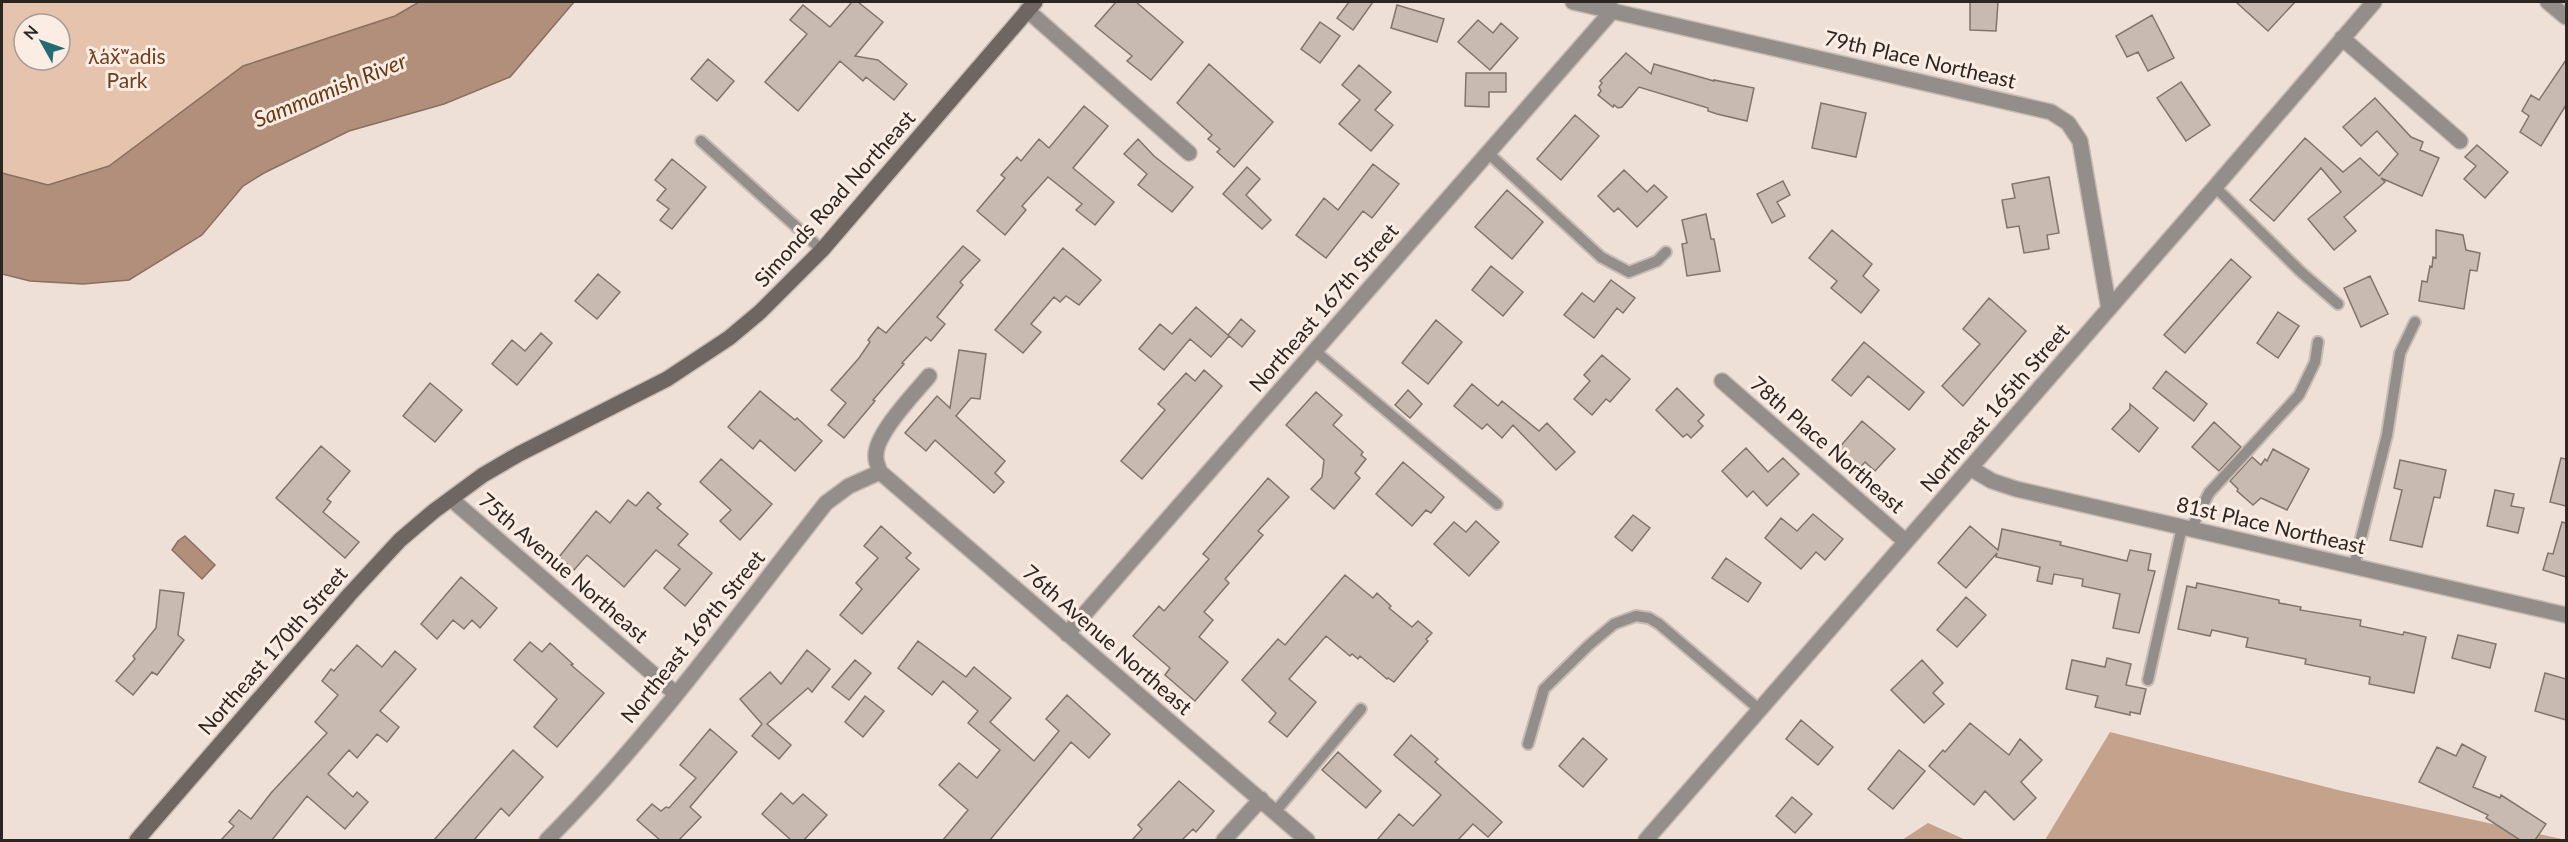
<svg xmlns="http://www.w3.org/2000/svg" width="2568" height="842" font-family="Lato,sans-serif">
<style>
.green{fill:#e6c3ad;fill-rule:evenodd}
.forest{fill:#c4a28b}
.water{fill:#b18f7a;stroke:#897060;stroke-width:1.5}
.building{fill:#c8bab1;stroke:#80746c;stroke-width:1.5}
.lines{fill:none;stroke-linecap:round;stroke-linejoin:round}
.service-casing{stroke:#c7bbb3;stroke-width:14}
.minor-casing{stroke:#c7bbb3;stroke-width:18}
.secondary-casing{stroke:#c7bbb3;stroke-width:18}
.service{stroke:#948e8b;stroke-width:10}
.minor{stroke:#948e8b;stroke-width:15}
.secondary{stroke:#6f6661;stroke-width:15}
.labels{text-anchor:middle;stroke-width:6;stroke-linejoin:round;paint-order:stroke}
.park-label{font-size:21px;fill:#70401e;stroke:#fcede4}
.street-label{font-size:21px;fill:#2b2622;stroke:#fcede4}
.water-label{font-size:22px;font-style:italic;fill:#683916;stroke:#fcede4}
</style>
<rect width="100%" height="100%" fill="#eee0d7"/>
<path class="green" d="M2 2H419L395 16 243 66 109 166 48 185 2 173ZM24 24H60V60H24Z"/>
<path class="forest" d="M2110 732 2342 791 2566 840H2045Z
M1928 823 1966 840H1902Z"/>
<path class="water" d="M419 2H574L510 77 444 104 349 131 264 173 243 186 202 235 129 280 83 284 30 281 2 274V173L48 185 109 166 243 66 395 16Z
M185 536 215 565 202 579 172 550 178 541Z"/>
<path class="building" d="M852 2H858L883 22 855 56 878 60 907 84 894 100 866 77 863 81 840 61 798 111 765 82 807 34 790 20 803 5 830 27Z
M1116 2H1136L1183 42 1151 80 1127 61 1132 56 1095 26Z
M1349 2H1373L1353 30 1337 18Z
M1970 2H1998L1996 31 1970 30Z
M2236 2H2295L2268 31Z
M1397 5 1444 19 1437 42 1391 28Z
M2152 15 2174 58 2148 71 2138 52 2127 57 2116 36Z
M1478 20 1493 33 1501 23 1518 38 1490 70 1458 42Z
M1320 22 1340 36 1320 63 1301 49Z
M1626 53 1651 74 1654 64 1714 81V80L1754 88 1747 121 1717 114 1708 111V108L1639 87 1622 107 1618 108 1614 105 1613 107 1598 95 1601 91 1599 87 1602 83 1600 81Z
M708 59 734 81 717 101 691 79Z
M2566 60V105L2541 146 2520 132 2529 116 2522 111 2531 95 2539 100Z
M1209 64 1273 122 1234 167 1217 152 1220 149 1208 139 1212 135 1177 103Z
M1359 65 1391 92 1375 110 1393 125 1371 151 1339 124 1360 100 1342 85Z
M1466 73H1506V92H1489V107L1465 106Z
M2181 82 2210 125 2186 141 2157 98Z
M2375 98 2411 137 2423 142 2420 150 2439 158 2422 196 2381 178 2385 182 2344 217 2356 231 2334 250 2308 219 2341 192 2321 168 2274 221 2250 200 2305 138 2343 172 2360 158 2379 176 2398 154 2377 131 2361 146 2343 127Z
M1821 103 1866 113 1856 157 1812 148Z
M1084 106 1108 126 1073 168 1114 202 1095 225 1076 210 1082 204 1048 177 1022 206 1026 210 1005 235 977 211 1005 178 1001 175 1017 157 1021 161 1039 139 1049 148Z
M1575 115 1599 136 1561 180 1537 159Z
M1138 139 1154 156 1193 187 1172 212 1138 185 1147 174 1124 154Z
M2477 145 2508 172 2485 198 2464 179 2476 166 2465 157Z
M672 159 706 187 672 229 660 220 669 209 657 200 666 189 655 180Z
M1373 164 1399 184 1372 218 1363 211 1326 258 1296 235 1324 198 1338 210Z
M1247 167 1260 179 1246 195 1271 220 1262 229 1223 194Z
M1624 170 1647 192 1654 185 1667 197 1637 227 1618 208 1614 212 1598 196Z
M2049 177 2059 233 2047 235 2049 249 2024 253 2019 226 2007 228 2002 200 2015 198 2012 184Z
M1783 181 1790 195 1777 202 1785 216 1772 223 1757 194Z
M1507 190 1543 222 1512 259 1475 227Z
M1706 214 1711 239H1714L1720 271 1687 276 1682 244 1687 243 1682 220Z
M1832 230 1872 264 1863 276 1879 290 1861 313 1831 288 1837 281 1809 258Z
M2436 230 2463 235 2466 250 2480 253 2477 271 2470 270 2464 309 2419 301 2422 281 2427 282 2430 266 2432 267 2433 257 2436 258Z
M963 246 980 260 960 282 963 285 937 317 945 324 931 341 926 337 902 363 904 364 873 400 875 401 844 438 828 425 846 403 831 390 859 358 870 342 868 340 878 327 886 333Z
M1063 248 1101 280 1079 305 1066 296 1060 302 1054 297 1031 324 1041 332 1023 353 995 330Z
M2231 259 2251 277 2185 353 2164 335Z
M1491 266 1523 292 1503 316 1472 290Z
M598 274 620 292 597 319 575 301Z
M2370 276 2388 314 2361 327 2344 288Z
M1611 280 1635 298 1623 313 1617 308 1594 338 1564 315 1582 293 1594 302Z
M1989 298 2026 331 1963 406 1942 386 1980 344 1963 329Z
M1196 307 1228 335 1241 319 1255 331 1242 347 1229 336 1211 357 1190 339 1164 370 1139 349 1160 324 1172 334Z
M2278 312 2299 326 2278 358 2257 343Z
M1436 320 1462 342 1428 384 1402 363Z
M541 333 552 343 517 385 492 364 512 340 525 351Z
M1864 342 1924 392 1909 410 1868 376 1851 396 1832 380Z
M959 350 986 354 980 399 971 398 956 416 1005 461 995 473 1004 482 994 493 935 440 926 451 905 433 937 396 950 408Z
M1602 355 1630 379 1610 402 1606 399 1592 415 1574 399 1590 381 1584 375Z
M1204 370 1222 386 1142 479 1121 461 1165 410 1158 404 1186 373 1195 381Z
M2166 371 2207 404 2194 421 2153 388Z
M430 383 462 410 435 442 403 416Z
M1472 384 1498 406 1502 401 1539 431 1547 423 1575 452 1556 470 1513 425 1502 438 1487 424 1482 429 1454 406Z
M1677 388 1704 415 1698 421 1703 426 1691 438 1687 434 1683 437 1656 410Z
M1408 390 1422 404 1410 418 1395 405Z
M760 391 795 420 797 418 822 441 795 471 760 440 753 449 728 427Z
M1316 392 1342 415 1333 425 1363 452 1361 455 1366 459 1355 473 1360 478 1334 509 1311 489 1322 477 1324 460 1286 425Z
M2130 404 2158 428 2139 452 2112 429 2130 409Z
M1862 421 1895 449 1875 471 1865 462 1855 473 1833 455Z
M2214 422 2241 447 2219 471 2192 447Z
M321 446 350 471 327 499 331 502 323 512 359 542 345 558 276 498Z
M1746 448 1768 472 1783 458 1799 474 1767 506 1753 491 1747 497 1722 471Z
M2273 449 2309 469 2287 510 2261 498 2253 505 2237 491 2238 489 2230 481 2252 457 2261 465 2265 459 2267 461Z
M2561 458 2566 459V506L2550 502Z
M721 459 772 504 740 540 720 521 731 510 700 482Z
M2400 460 2446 470 2440 498 2434 497 2422 547 2390 540 2402 490 2394 488Z
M1403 462 1444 497 1431 513 1426 510 1412 526 1376 494Z
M1268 478 1289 497 1258 531 1263 535 1225 579 1229 583 1204 612 1213 620 1199 637 1228 662 1195 701 1165 675 1170 668 1133 636 1159 606 1164 611 1209 559 1203 554Z
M2495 490 2514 494 2511 506 2524 508 2518 533 2487 526Z
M648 492 661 504 657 508 688 534 678 545 712 573 685 606 664 588 680 569 656 550 624 587 587 555 574 570 559 557 596 511 610 523 628 500 636 506Z
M1813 514 1843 539 1825 560 1816 552 1801 569 1765 538 1781 518 1797 531Z
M1633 515 1650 528 1632 551 1615 537Z
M1476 521 1499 542 1469 576 1434 544 1454 522 1466 532Z
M2562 522 2566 523V577L2543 570 2548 553 2553 554Z
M881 526 911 553 906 558 919 569 862 634 840 615 862 589 856 583 878 558 864 546Z
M1970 526 1998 550 2002 529 2061 542 2060 545 2127 561 2130 550 2151 554 2148 570 2155 571 2139 633 2113 628 2120 594 2082 586 2083 579 2054 574 2052 584 2037 581 2040 567 1996 557 1997 553 1966 588 1938 563Z
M1726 558 1761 583 1748 602 1712 578Z
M1345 575 1373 598 1377 593 1391 606 1389 608 1412 627 1418 621 1432 633 1426 639 1428 641 1394 682 1388 678 1387 679 1360 656 1358 659 1352 654 1350 656 1326 636 1289 679 1316 702 1287 737 1269 722 1276 713 1242 680 1278 639 1285 645Z
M461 577 497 608 480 628 472 620 464 629 453 620 437 639 421 624Z
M2197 583 2279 600V603L2301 607 2300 610 2361 620 2360 626 2403 635 2404 632 2426 637 2414 693 2369 684 2370 677 2305 664 2306 659 2246 647 2248 638 2212 630 2210 636 2178 629 2187 586 2196 588Z
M160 590 184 593 178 635 184 640 157 675 152 672 133 695 116 681 135 659 133 656 156 628Z
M1966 597 1986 615 1957 647 1937 630Z
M2458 635 2496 644 2490 668 2452 658Z
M918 641 966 677 974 667 1011 698 990 722 1034 761 1059 731 1046 719 1067 695 1110 734 1089 758 1071 742 990 840H943L968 810 939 785 959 763 977 778 1000 750 968 723 978 711 943 681 932 695 898 668Z
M530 642 542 652 550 643 573 664 571 665 604 693 557 747 534 727 557 699 514 660Z
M357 645 382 667 395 651 416 669 380 711 399 727 387 742 377 734 357 758 349 750 328 774 353 797 357 792 368 802 345 829 307 796 272 840H221L234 826 229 822 239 810 251 819 271 793 327 733 315 722 338 695 322 681 331 669 334 671Z
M807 650 830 669 812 692 808 688 767 724 791 745 779 759 752 736 762 724 740 699 770 672 781 684Z
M2107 658 2131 664 2126 685 2146 689 2140 714 2130 712V715L2095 707 2098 696 2066 689 2072 660 2105 667Z
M855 660 871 673 849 700 832 687Z
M1922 660 1943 683 1933 693 1944 704 1924 723 1891 690Z
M2545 673 2566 679V720L2535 711Z
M865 696 884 711 863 737 845 722Z
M1801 720 1833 747 1818 765 1786 739Z
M1970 723 2009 755 2020 739 2042 760 2021 782 2036 798 2014 820 1985 791 1974 805 1929 766 1943 750 1945 752Z
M710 729 737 752 690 807 701 817 679 840H660L637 820 652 804 661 811 666 807 669 808 696 778 680 765Z
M1411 735 1438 759 1435 762 1502 822 1488 837 1473 824 1458 840H1377L1399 814 1413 826 1441 795 1394 755Z
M1583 738 1607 759 1583 787 1559 766Z
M2462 744 2486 757 2473 787 2500 798 2501 795 2546 824 2535 840H2520L2486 818 2488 815 2419 782 2437 747 2456 756Z
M513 750 543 777 509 816 501 808 474 840H434Z
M1899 750 1925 771 1893 809 1868 789Z
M1338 752 1381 791 1366 808 1322 770Z
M1179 781 1214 811 1196 832 1193 829 1182 840H1132L1142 829 1138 825Z
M781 793 793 804 803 794 827 815 804 840H791L762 814Z
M1792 797 1812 814 1795 833 1776 816Z"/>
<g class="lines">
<defs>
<path id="service" d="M701 141 822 250
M1488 153 1601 257 1629 272 1657 261 1666 252
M2215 187 2301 272 2338 304
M1315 351 1497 504
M2191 529 2209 493 2299 395 2315 362 2318 342
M2354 566 2387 435 2400 353 2415 322
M2148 680 2182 527
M1528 744 1544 689 1589 645 1614 624 1636 616 1649 618 1659 624 1760 710
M1275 812 1361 709"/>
<path id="minor" d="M1573 2 2051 112 2068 123 2080 141 2109 309
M2548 2 2566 17
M1027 10 1189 153
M2342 38 2460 141
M1722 381 1905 541
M1970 468 1992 481 2016 489 2566 615
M880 472 1307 840
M880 472C878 467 875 459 876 454 877 432 915 393 929 376
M451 499 676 694
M1067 634 1613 10
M547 840C650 737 736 617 826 503L849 486 880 472
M1224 840 1261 799
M1646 840 2215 187 2374 2"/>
<path id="secondary" d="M137 840 350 594 400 540 434 511 483 475 519 454 667 379 729 338 760 312 822 250 1035 2"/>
</defs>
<use href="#service" class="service-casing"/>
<use href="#minor" class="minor-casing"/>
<use href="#secondary" class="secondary-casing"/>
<use href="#service" class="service"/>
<use href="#minor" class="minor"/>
<use href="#secondary" class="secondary"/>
</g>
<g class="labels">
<g class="park-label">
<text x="127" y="64">ƛ̕ax̌ʷadis<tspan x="127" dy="24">Park</tspan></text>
</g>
<g class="street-label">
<text transform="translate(1920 60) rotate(13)" y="7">79th Place Northeast</text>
<text transform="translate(835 199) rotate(-48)" y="7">Simonds Road Northeast</text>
<text transform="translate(1324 308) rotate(-49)" y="7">Northeast 167th Street</text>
<text transform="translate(1995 408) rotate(-49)" y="7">Northeast 165th Street</text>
<text transform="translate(1827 445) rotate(41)" y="7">78th Place Northeast</text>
<text transform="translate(2271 526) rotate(13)" y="7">81st Place Northeast</text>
<text transform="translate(563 568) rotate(41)" y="7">75th Avenue Northeast</text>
<text transform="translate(693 637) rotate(-51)" y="7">Northeast 169th Street</text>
<text transform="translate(1107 640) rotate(41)" y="7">76th Avenue Northeast</text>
<text transform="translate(273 651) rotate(-49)" y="7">Northeast 170th Street</text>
</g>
<g class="water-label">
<text transform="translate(330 90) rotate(-22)" y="8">Sammamish River</text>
</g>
</g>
<rect width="2568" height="842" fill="none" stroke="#2b2622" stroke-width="6"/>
<g transform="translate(42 42) rotate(310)"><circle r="28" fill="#fcede4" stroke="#a89d96" stroke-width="1.5"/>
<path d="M0-4.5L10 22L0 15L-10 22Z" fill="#226d74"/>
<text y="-9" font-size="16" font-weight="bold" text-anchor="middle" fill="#2b2622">N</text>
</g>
</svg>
